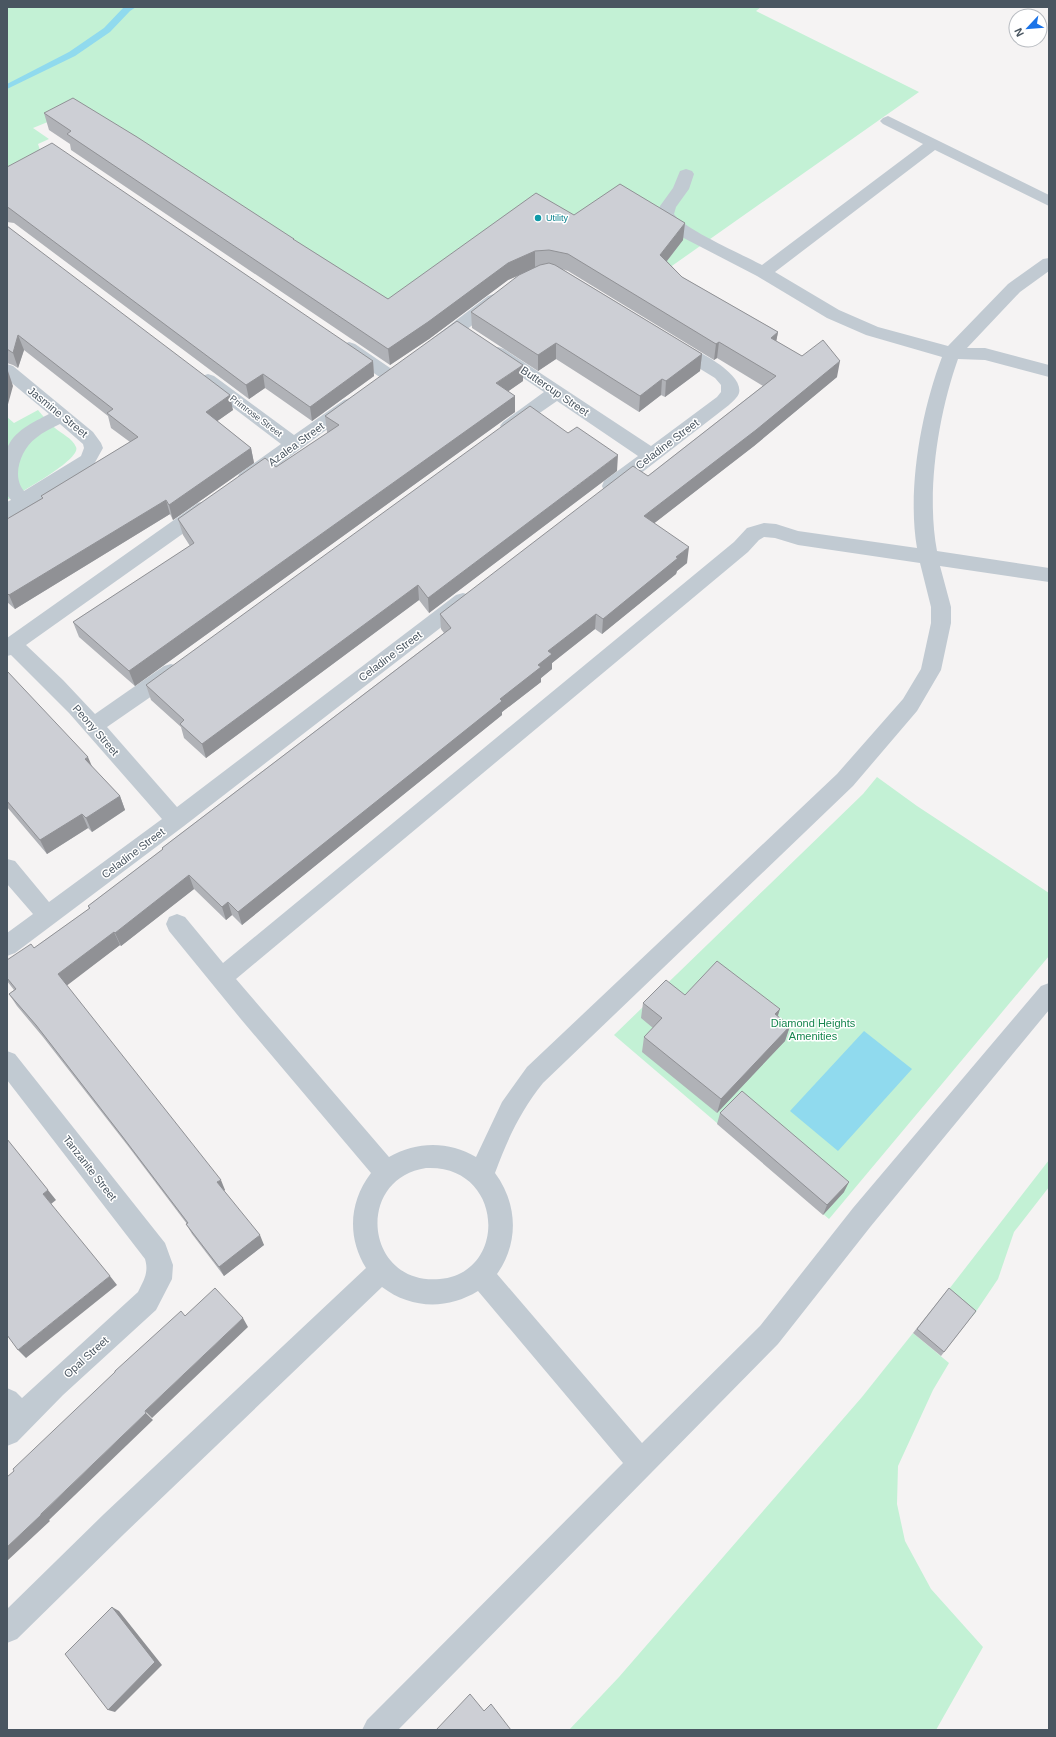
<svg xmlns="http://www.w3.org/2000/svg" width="1056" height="1737" font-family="Arial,sans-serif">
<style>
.green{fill:#c3f1d5}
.water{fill:#90daee}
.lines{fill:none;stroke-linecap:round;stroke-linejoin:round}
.stream{fill:#90daee;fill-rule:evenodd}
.street{fill:#c1cad2;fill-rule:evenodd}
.wall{fill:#b0b2b7}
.shaded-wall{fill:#909195}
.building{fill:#cdcfd5;stroke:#909195}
.culture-dot{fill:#0f9aa8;stroke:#fff;stroke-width:1.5}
.labels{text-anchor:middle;stroke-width:3;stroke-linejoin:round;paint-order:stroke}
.far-culture-label{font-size:9px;fill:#0d838f;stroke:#fff;text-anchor:start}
.far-street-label{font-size:9px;fill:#4a5661;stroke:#fff}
.street-label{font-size:11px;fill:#4a5661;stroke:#fff}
.park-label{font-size:11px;fill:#17864f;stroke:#fff}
</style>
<rect width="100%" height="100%" fill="#f5f3f3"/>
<path class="green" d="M7 7H761L756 11 919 92 659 275 534 205 390 313 77 110 33 128 49 139 38 144 40 150 7 167Z
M38 410C43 416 49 423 55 428 62 434 72 438 76 447 82 459 18 494 7 500V417L14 423Z
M877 777 917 806 1049 893V956L829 1219 614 1035 863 794Z
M1049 1160V1187L1014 1232 998 1279 973 1316 946 1293Z
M913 1333 949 1363 933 1390 898 1466 897 1504 905 1541 931 1589 983 1647 936 1730H569L619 1677 862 1397Z"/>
<path class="water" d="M864 1031 912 1069 838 1151 790 1111Z"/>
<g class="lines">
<path class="stream" d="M124 7H136L130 11 110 32 75 56 7 89V84L69 52 104 28Z"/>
<path class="street" d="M888 116 1049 195V206L935 150 775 272 839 310 878 327 948 346 1008 284 1043 259 1049 258V271L1020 292 967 348H985L1049 365V377L985 360 958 359C938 415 926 493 937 551L1049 568V582L940 566 951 607V623L941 670 917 711 853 786 543 1083C521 1110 507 1140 495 1173 518 1204 519 1243 497 1274L642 1443 760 1326 853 1208 1041 986 1049 983V1010L871 1226 778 1344 398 1730H362L367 1720 623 1463 478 1291C447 1310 411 1309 382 1287L124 1534 17 1639 7 1643V1609L104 1514 366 1268C347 1237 349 1202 371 1173L240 1018 169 931 166 924 169 917 177 914 185 917 223 963 734 542 747 528 764 523 776 524 798 531 917 548C907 490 921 412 942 357L866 335 827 318 757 276 676 234 664 225 658 214 660 206 673 188 680 171 686 169 692 171 694 174 689 189 676 207 674 214C682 228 745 256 762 265L923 144 883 124 880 121 883 118ZM764 537 775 538 798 545 920 563 931 607V623L921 669 903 699 837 774 527 1067 502 1102 476 1157C449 1141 417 1141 389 1157L236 979 748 552 759 540ZM426 1168C504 1164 509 1273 440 1279 365 1286 354 1179 426 1168Z
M494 294 500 296 502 300 500 304 445 346 439 348 433 346 430 342 433 338 488 296Z
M677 341 683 343C697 351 744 373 739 393 738 397 732 402 729 405L618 491 611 493 604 491 602 486 604 481 638 456 557 401 515 430 509 432 503 430 500 426 503 422 544 392 492 357 489 353 492 349 498 347 504 349 651 446 717 397 721 392V385L715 378 671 351 668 347 671 343Z
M349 342 355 344 396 372 399 376 396 380 390 382 384 380 343 352 340 348 343 344Z
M7 364 13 366 93 432 101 443 103 448 93 466 14 516 7 518V502L11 500 7 495C7 484 4 459 7 449 13 431 34 422 49 414L7 379ZM60 424 83 444 84 448 81 456 24 491C11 476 21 449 36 438 43 432 52 428 60 424Z
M208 374 214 376 294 435 344 400 350 398 356 400 359 404 356 408 253 484 246 486 239 484 237 479 239 474 281 444 202 384 199 380 202 376Z
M205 501 212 503 214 508 212 513 26 645 63 680 95 714 164 666 171 664 178 666 181 672 178 678 107 727 177 807 456 595 463 593 470 595 473 600 470 605 184 826 15 953 7 956V933L33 914 7 884V859L15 861 49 902 162 819 69 713 11 655 7 656V638L198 503Z
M7 1051 15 1054 165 1243 173 1265 172 1279 156 1310 63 1395 17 1442 7 1446V1388L16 1392 22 1398 138 1292C144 1280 149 1272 145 1259L7 1080Z"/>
</g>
<path class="wall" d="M44 113 294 239V240L388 299 574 215 683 240 667 261 682 277 778 332 776 341 837 377 754 446 654 523 687 563 677 571 676 574 602 634 595 629 552 663V669L541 678V682L502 712V715L242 925 232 915 226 920 194 889 121 946 120 945 66 985 225 1190 224 1191 264 1245 224 1276 192 1234 186 1224H187L128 1146 43 1037 17 1006 9 994 14 990 7 981V960L34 948 89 909 88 906 162 850V848L444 633 441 629 440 614 648 476 763 386 717 358 714 360 568 271 562 269 702 354 700 371 665 397 661 395 639 412 556 359 538 371 472 328 471 312 527 272 508 280 429 339 390 365 71 150 70 144 49 130Z
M7 167 373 361 374 376 312 421 265 388 249 399 14 223 7 222Z
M7 226 233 410 217 421 251 448 254 463 173 520 170 514 15 609 7 602V519L42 498 41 496 130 442 111 428 108 416 24 350 18 368 13 365 7 363Z
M523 381 508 391 515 396V412L135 686 79 637 73 622 190 546 183 535 178 519 276 467 328 433 327 432 325 416Z
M617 471 429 613 419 600 206 758 184 738 181 727 151 700 146 685Z
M7 671 91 766 120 796 125 810 92 832 88 828 47 854 7 807Z
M685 995 778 1017 790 1026 785 1041 717 1113 642 1052 644 1037 653 1028 641 1018 643 1003Z
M720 1113 844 1192 823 1215 717 1124Z
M949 1288 976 1311 941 1356 913 1333Z"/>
<path class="shaded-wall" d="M685 223 683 240 659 271 660 255Z
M535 251V268L508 280 429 339 390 365 388 349 508 263Z
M778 332 775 348 771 338Z
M18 335 24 350 18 368 13 353Z
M719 342 717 358 714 360 716 344Z
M556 343V359L538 371V355Z
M702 354 700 371 665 397 666 381Z
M373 361 374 376 312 421 310 407Z
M840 361 837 377 754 446 643 532 644 516Z
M523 365V381L497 399 496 383Z
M8 371 13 386 7 408V374Z
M263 374 265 388 249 399 246 385Z
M662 379 661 395 639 412 640 396Z
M230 395 233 410 209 427 206 412Z
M515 396V412L135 686 129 671Z
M251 448 254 463 173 520 169 505Z
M618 455 617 471 429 613 428 598Z
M166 500 170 514 15 609 9 595Z
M689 547 687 563 677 571 676 574 602 634 603 619 676 557Z
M418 585 419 600 206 758 202 744Z
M596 614 595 629 552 663V669L541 678V682L502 712V715L242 925 238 912 500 699 538 665 548 651Z
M88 757 94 771 85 759Z
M120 796 125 810 92 832 86 818Z
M82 814 88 828 47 854 40 840Z
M189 875 194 889 121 946 115 933Z
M228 902 232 915 226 920 222 907Z
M114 932 120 945 65 987 58 974Z
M780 1009 775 1025V1014Z
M790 1026 785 1041 717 1113 721 1099Z
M221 1180 225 1190 222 1192 217 1182Z
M849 1182 844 1192 823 1215 827 1205Z
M48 1190 56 1200 51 1204 43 1194Z
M260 1235 264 1245 224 1276 219 1267Z
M110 1276 117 1285 26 1358 18 1350Z
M243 1318 248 1327 152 1418 145 1411Z
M146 1413 153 1420 49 1520 50 1521 7 1561V1547Z
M112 1607 119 1611 162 1665 115 1712 108 1710Z"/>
<path class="building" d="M73 98 137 137 294 239H293L388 299 536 193 574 215 620 184 685 223 660 255 682 277 778 332 771 338 802 356 823 340 840 361 756 430 644 516 689 547 676 557 678 558 603 619 596 614 548 651 552 654 538 665 541 667 500 699 502 701 238 912 228 902 222 907 189 875 115 933 114 932 58 974 221 1180 217 1182 260 1235 219 1267 186 1224 188 1223 122 1136 36 1025 9 994 16 989 7 978V960L31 944 34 948 90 908 88 906 163 849 162 848 451 628 440 614 633 466 648 476 776 376 719 342 716 344 568 254 549 250 535 251 508 263 428 322 388 349 67 134 71 131 44 113Z
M52 143 373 361 310 407 263 374 246 385 9 208 7 207V167Z
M7 226 230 395 206 412 251 448 169 505 166 500 9 595 7 593V519L43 498 41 496 138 437 107 413 113 409 18 335 13 353 7 349Z
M549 263 555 265 702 354 666 381 662 379 640 396 556 343 538 355 471 312 519 275 540 265Z
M457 321 523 365 496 383 515 396 129 671 73 622 194 543 178 519 265 458 276 467 339 425 325 416Z
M530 406 568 433 577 427 618 455 428 598 418 585 202 744 180 724 184 720 146 685Z
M7 671 88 757 85 759 120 796 86 818 82 814 40 840 7 801Z
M717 961 780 1009 775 1014 790 1026 721 1099 644 1037 662 1018 643 1003 666 980 685 995Z
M742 1091 849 1182 827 1205 720 1113Z
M7 1139 48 1190 43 1194 110 1276 18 1350 7 1335Z
M215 1288 243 1318 145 1411 146 1413 41 1514V1515L7 1547V1477L14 1471 13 1469 115 1372V1371L181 1311 185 1316Z
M949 1288 976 1311 944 1352 917 1329Z
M112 1607 155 1662 108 1710 65 1654Z
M470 1694 484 1711 491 1704 511 1730H436Z"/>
<circle class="culture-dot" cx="538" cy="218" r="4"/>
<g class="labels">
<g class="far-culture-label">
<text x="546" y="221">Utility</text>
</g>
<g class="far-street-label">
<text transform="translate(256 416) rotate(37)" y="3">Primrose Street</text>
</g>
<g class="street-label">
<text transform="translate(555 391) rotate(34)" y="4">Buttercup Street</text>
<text transform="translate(58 412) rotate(39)" y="4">Jasmine Street</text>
<text transform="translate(296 444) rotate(-36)" y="4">Azalea Street</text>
<text transform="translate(667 444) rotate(-37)" y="4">Celadine Street</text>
<text transform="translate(390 656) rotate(-37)" y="4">Celadine Street</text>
<text transform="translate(96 730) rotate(49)" y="4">Peony Street</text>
<text transform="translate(133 853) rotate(-37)" y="4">Celadine Street</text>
<text transform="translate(90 1168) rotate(52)" y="4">Tanzanite Street</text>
<text transform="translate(86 1357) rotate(-42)" y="4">Opal Street</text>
</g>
<g class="park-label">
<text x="813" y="1027">Diamond Heights<tspan x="813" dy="13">Amenities</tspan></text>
</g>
</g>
<rect width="1056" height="1737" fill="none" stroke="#4a5661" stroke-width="16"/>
<g transform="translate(1028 28) rotate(244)"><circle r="19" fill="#ffffff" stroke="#b7bbc0"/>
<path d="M0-3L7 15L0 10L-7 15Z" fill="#1a73e8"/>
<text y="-6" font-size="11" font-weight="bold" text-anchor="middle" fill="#4a5661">N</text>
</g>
</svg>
